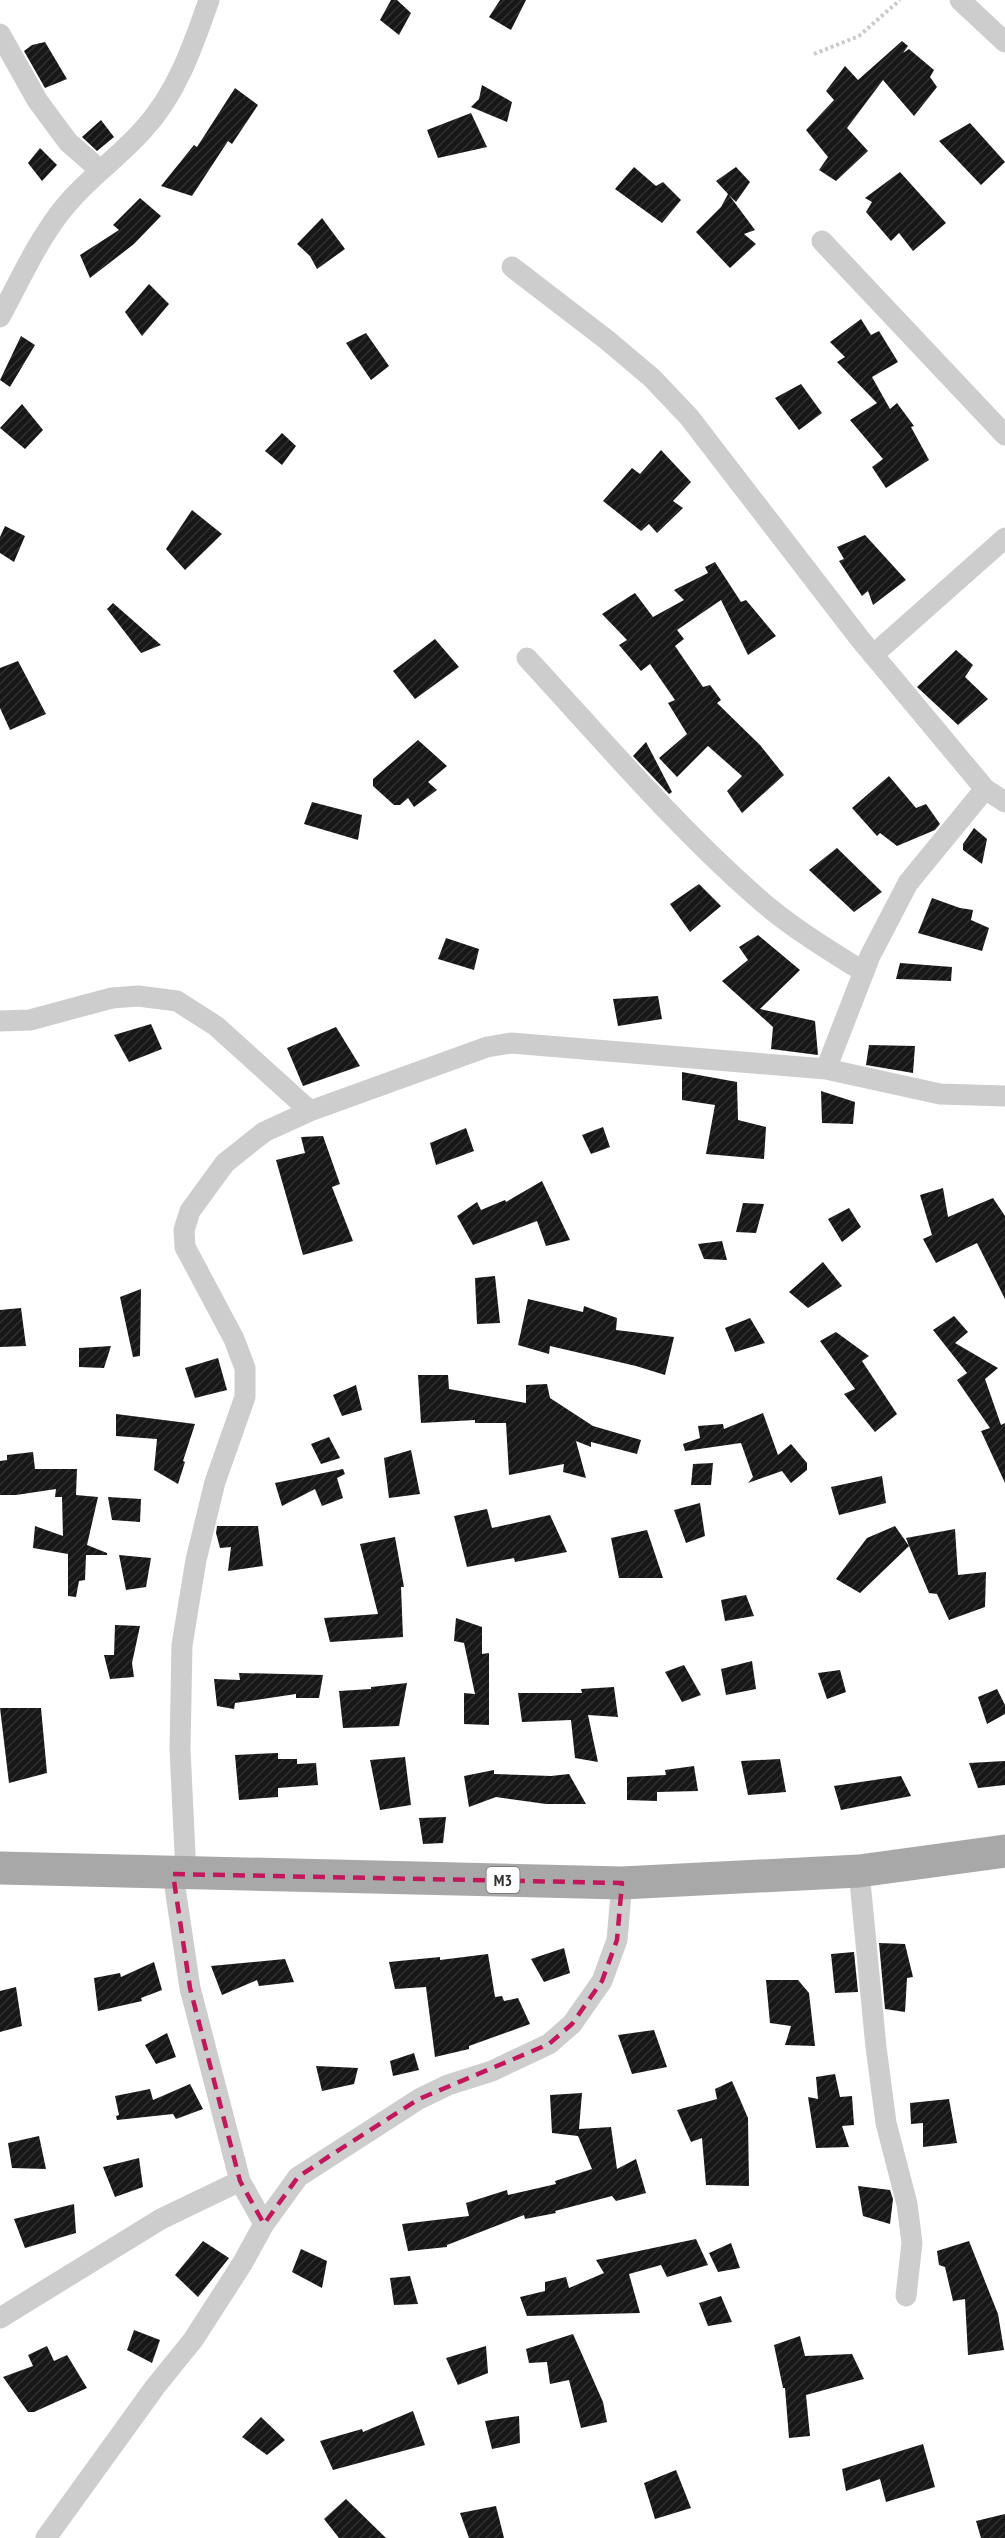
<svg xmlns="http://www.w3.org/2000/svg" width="1005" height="2538" font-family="'PT Sans Narrow',sans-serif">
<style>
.building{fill:url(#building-hatch)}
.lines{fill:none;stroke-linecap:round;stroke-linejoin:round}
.path{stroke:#cacaca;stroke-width:4;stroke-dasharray:3 3;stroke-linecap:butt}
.minor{stroke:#cdcdcd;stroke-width:21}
.primary{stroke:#a8a8a8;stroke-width:33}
.marked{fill:none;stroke:#c2185b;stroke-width:4.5;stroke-dasharray:12 8;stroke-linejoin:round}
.labels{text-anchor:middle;stroke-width:6;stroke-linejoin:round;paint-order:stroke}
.shield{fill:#fff;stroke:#6e6e6e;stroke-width:1.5}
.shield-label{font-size:16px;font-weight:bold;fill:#303030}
</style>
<defs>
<pattern id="building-hatch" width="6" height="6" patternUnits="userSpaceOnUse" patternTransform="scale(1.5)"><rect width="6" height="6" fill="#171717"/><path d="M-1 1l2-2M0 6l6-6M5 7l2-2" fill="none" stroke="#303030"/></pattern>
</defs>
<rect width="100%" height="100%" fill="#fff"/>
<path class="building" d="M391 0H397L411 13 399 35 380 20Z
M500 0H526L511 30 489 17Z
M902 41 908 46 903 53 909 49 934 70 930 77 937 87 914 116 883 80 847 128 868 151 836 181 819 170 828 157 806 130 834 100 826 91 845 66 858 80Z
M45 42 67 79 45 88 24 51 32 45Z
M482 85 512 102 507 122 471 107 479 99Z
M235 88 258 105 232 144 228 141 192 196 161 186 194 145 197 147Z
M471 113 487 147 438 158 427 130Z
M101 120 114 137 97 151 82 137Z
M970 123 1005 162 981 185 939 141Z
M40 148 57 165 42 181 28 163Z
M634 167 656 186 663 182 681 200 662 223 615 189Z
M736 167 750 182 736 202 729 195 755 230 744 234 756 244 730 268 696 232 721 207 728 194 716 181Z
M900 172 946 223 913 251 899 233 891 241 866 212 872 202 865 198Z
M140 198 161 216 134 244 90 278 80 255 119 230 113 225Z
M322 218 345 249 317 269 310 256 297 244Z
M149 284 169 304 142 336 125 312Z
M861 319 871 335 879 331 898 362 872 377 890 409 897 403 914 426 911 427 929 460 886 488 872 467 883 459 850 420 877 403 837 362 845 357 830 342Z
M366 333 389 366 371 380 346 343Z
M21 336 35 345 10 387 0 380Z
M801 384 822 413 799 430 775 398Z
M22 404 43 430 25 449 0 428Z
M282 433 296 446 282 465 265 451Z
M661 450 691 482 673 501 683 508 657 533 649 524 641 531 603 501 632 468 640 474Z
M192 510 222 534 185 570 166 549Z
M5 526 25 536 14 562 0 553V537Z
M865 535 906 580 873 605 868 591 862 596 839 561 844 559 837 547Z
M715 562 741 602 746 600 776 636 748 655 721 600 677 630 684 639 675 646 703 687 710 685 721 700 717 703 760 745 784 775 742 813 727 791 742 776 708 746 677 777 659 758 687 734 668 703 675 700 650 664 641 671 619 645 627 640 602 614 635 593 653 617 684 600 674 590 708 573 705 567Z
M113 603 161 645 141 653 107 609Z
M435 639 459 667 415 699 393 671Z
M956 650 973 665 965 677 988 699 958 725 917 687Z
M18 661 46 714 10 730 0 708V668Z
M418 740 447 766 428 782 437 790 414 807 408 798 400 805H394L373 786V779Z
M646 742 672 792 669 794 633 756Z
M889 776 916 808 926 804 940 824 935 830 897 846 880 833 877 836 852 808Z
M312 802 362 815 358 840 304 824Z
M974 828 987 839 982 864 963 850V844Z
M837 848 882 892 854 912 809 870Z
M699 884 721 906 690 932 670 904Z
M932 898 960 908 973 910 971 920 989 928 982 951 918 933Z
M758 935 800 970 760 1009 815 1021 818 1055 771 1049 773 1027 722 981 748 960 739 947Z
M446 938 479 949 474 970 438 959Z
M900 963 952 967 951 981 896 979Z
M658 996 662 1019 618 1026 613 999Z
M151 1024 162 1049 129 1062 114 1035Z
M336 1027 360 1066 303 1086 287 1048Z
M869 1045 915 1046 913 1073 866 1065Z
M682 1072 737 1082 738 1120 766 1127 764 1159 706 1154 715 1105 682 1100Z
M821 1091 855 1102 853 1124 822 1123Z
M603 1127 610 1147 591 1154 582 1135Z
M466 1128 474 1151 436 1165 430 1143Z
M323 1136 340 1184 332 1187 353 1241 303 1255 276 1160 305 1153 301 1137Z
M542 1181 570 1240 546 1246 537 1221 473 1245 457 1216 477 1202 481 1210 505 1200 506 1202Z
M943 1188 948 1217 993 1198 1005 1216V1299L977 1243 936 1263 923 1239 932 1235 920 1195Z
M743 1203 764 1204 756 1233 736 1232Z
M849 1208 861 1227 842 1242 828 1219Z
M722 1241 727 1260 704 1259 698 1244Z
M823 1262 842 1286 808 1308 789 1292Z
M495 1276 500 1323 477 1324 475 1278Z
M141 1289 140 1356 133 1357 120 1297Z
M528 1299 583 1312 584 1306 617 1318 616 1330 674 1337 665 1375 636 1366 550 1346 549 1354 518 1345Z
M21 1308 26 1346 0 1347V1310Z
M954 1316 968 1332 955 1343 998 1368 985 1379 1001 1425 1005 1423V1483L981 1431 990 1428 957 1380 967 1373 933 1330Z
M750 1318 765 1343 735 1352 725 1328Z
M836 1332 869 1356 862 1361 897 1414 875 1432 844 1394 855 1389 820 1341Z
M111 1346 104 1368 79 1367V1348Z
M218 1358 227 1390 195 1398 185 1368Z
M418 1375H448L449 1389 526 1403V1385L547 1384 550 1398 593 1426 641 1440 637 1454 591 1442V1447L576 1441 586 1478 563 1472 564 1464 509 1475 506 1423H475V1420L421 1423Z
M356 1385 362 1410 342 1416 333 1395Z
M763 1413 778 1455 791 1444 807 1463V1470L791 1483 782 1471 748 1483 753 1477 741 1443 685 1451 683 1444 700 1438 698 1426 723 1424 724 1429Z
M116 1414 195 1424 183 1461 185 1462 178 1484 154 1470 157 1439 116 1436Z
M329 1437 340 1458 321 1464 311 1444Z
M411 1450 420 1494 389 1498 384 1458Z
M33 1452 35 1469H77L76 1495 98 1497 87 1545 107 1553V1555H86L85 1580 79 1581 76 1597 68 1596V1554L33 1548 35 1526 63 1536 62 1497H55L56 1489 16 1495H0V1461L7 1460V1455Z
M713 1463 711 1485H691L693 1464Z
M343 1469 345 1474 337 1478 343 1498 322 1506 315 1489 282 1506 275 1483Z
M882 1476 886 1503 839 1515 831 1487Z
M108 1497 141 1499 140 1522 112 1520Z
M700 1503 705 1536 686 1543 674 1510Z
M487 1509 492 1528 550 1515 567 1552 515 1562 514 1558 467 1567 454 1516Z
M217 1526H258L263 1566 228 1571 231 1547 220 1548 216 1533Z
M895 1526 909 1546 906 1538 955 1529 958 1575 986 1572 985 1607 949 1620 937 1594 929 1593 909 1546 860 1593 836 1579 867 1538Z
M647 1530 663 1578H619L611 1538Z
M395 1537 404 1587H401L403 1637 330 1642 324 1618 378 1614 360 1544Z
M119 1555 151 1558 146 1587 126 1590Z
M746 1595 754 1616 725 1621 721 1600Z
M456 1618 482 1627V1654L489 1653V1725L464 1724V1693L475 1694 464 1643 454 1641Z
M115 1625 140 1626 132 1663 134 1677 110 1679 104 1655H114Z
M752 1661 756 1689 726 1695 721 1669Z
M684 1665 701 1695 682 1702 665 1672Z
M840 1670 846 1692 827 1699 818 1673Z
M239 1673 323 1675 319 1698H296V1694L235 1703 234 1709 217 1706 214 1679 240 1680Z
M407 1683 399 1726 343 1728 339 1691 371 1689V1687Z
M614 1687 618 1717 588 1715 598 1762 575 1758 571 1720 522 1722 518 1693H582L581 1689Z
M997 1689 1005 1705V1714L987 1724 978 1697Z
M0 1708H41L47 1773 9 1783Z
M278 1753V1759H297V1764L316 1763 318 1785 278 1788V1797L239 1800 235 1755Z
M405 1757 411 1805 380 1810 370 1760Z
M780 1759 786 1792 748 1795 741 1761Z
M1005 1761V1785L978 1788 969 1763Z
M694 1766 698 1791 657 1792V1801L627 1800V1777L666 1775 665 1770Z
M494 1770V1774L551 1776 569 1774 586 1804H546L496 1797 469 1807 464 1776Z
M901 1776 911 1796 841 1810 834 1786Z
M446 1817 443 1843 423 1844 419 1818Z
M879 1943 905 1944 913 1977 907 1978 905 2012 885 2009Z
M564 1948 570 1973 544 1982 531 1959Z
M854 1952 858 1992 835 1993 831 1954Z
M488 1954 495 1997 502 1996 504 2001 518 1998 530 2024 469 2046V2049L435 2057 426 1987 395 1989 389 1962 440 1957V1960Z
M285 1959 294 1982 259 1986 257 1980 222 1995 211 1966Z
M154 1962 162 1990 141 1998 142 2001 98 2011 94 1978 120 1973 121 1977Z
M766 1980H798L809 1993 815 2046 785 2045 791 2026 770 2023Z
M16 1987 22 2026 0 2032V1991Z
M654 2030 667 2067 632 2074 618 2035Z
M167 2033 176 2057 156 2064 145 2045Z
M414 2053 419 2070 393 2076 390 2061Z
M316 2066 358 2068 354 2084 322 2091Z
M835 2074 840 2097 852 2096 854 2125 842 2126 849 2147 816 2148 808 2097 818 2099 816 2077Z
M732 2081 748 2118 749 2186 706 2185 702 2138 691 2142 677 2110 717 2099 715 2089Z
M190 2084 203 2109 176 2119 173 2114 117 2120 116 2116 119 2115 115 2096 150 2089 153 2100Z
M582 2093 579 2129 611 2127 617 2169 636 2159 646 2193 616 2201 612 2196 555 2211 556 2213 525 2219 524 2215 447 2245V2247L408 2251 402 2224 469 2216 466 2203 507 2190 508 2195 556 2184 555 2181 592 2169 578 2136 552 2133 550 2095Z
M949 2099 957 2143 923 2147V2123L911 2124 910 2103Z
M39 2136 46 2169 12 2168 8 2143Z
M139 2158 143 2187 115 2197 103 2167Z
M858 2186 890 2190 893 2199 890 2224 863 2216Z
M74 2204 76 2233 25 2248 14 2219Z
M696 2239 708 2265 667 2277 661 2265 629 2274 640 2313 527 2316 520 2297 545 2291V2282L566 2277 569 2288 604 2273 596 2260Z
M203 2241 229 2258 198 2297 175 2275Z
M969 2241 998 2314 1004 2350 968 2355 965 2299 953 2301 945 2267 939 2265 937 2251Z
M731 2243 740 2268 718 2272 709 2253Z
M301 2249 327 2261 322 2288 292 2272Z
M410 2276 418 2304 394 2305 390 2278Z
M721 2296 732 2322 708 2326 699 2303Z
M134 2330 160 2340 152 2363 127 2350Z
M573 2334 603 2402 607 2422 581 2428 569 2380 550 2384 547 2362 529 2363 526 2349Z
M800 2336 805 2356 852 2354 864 2379 806 2395 810 2436 789 2438 785 2388H783L774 2345Z
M47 2346 54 2361 67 2355 87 2388 34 2412H28L3 2377 33 2366 28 2355Z
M486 2346 488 2373 458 2385 446 2358Z
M413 2411 425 2445 333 2470 320 2441 362 2429 363 2432Z
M519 2416 520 2443 492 2449 485 2421Z
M261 2417 285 2440 267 2455 242 2437Z
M923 2444 935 2487 886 2502 880 2479 846 2491 842 2469Z
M676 2470 691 2508 655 2519 644 2483Z
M346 2499 386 2538H339L324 2519Z
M496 2506 504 2538H469L460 2513Z
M1005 2514V2538H981L976 2521Z"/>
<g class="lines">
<path class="path" d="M814 54 859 36 900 0"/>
<path class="minor" d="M960 0 1005 42
M0 34 37 100 68 142 100 170
M822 241 1005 435
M512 267 607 340 652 378 689 417 860 639 985 789 1005 802
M0 317C19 282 35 246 59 214 83 182 117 159 143 130 177 93 193 46 209 0
M873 655 1005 538
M527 658C599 736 673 823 752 893 786 924 825 948 864 972
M0 1021 30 1020 112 998 138 996 177 1001 216 1026 310 1111
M826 1069 940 1094 1005 1096
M859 1871 876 2047 886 2123 907 2204 912 2243 906 2296
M186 1874 180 1749 182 1645 196 1560 215 1482 245 1397V1368L234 1339 185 1247 184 1230 190 1211 225 1163 264 1132 310 1111 487 1047 511 1043 826 1069 870 956 908 883 985 789
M240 2181 264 2224
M0 2318 161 2219 240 2181 190 1988 173 1874
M46 2538 155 2387 193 2340 242 2264 264 2224 298 2177 419 2099 448 2085 492 2071 549 2044 572 2024 602 1981 617 1940 622 1883"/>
<path class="primary" d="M0 1868 622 1883 859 1871 1005 1851"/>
</g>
<path class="marked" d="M173 1874 622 1883 617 1940 602 1981 572 2024 549 2044 419 2099 328 2157 298 2177 264 2224 240 2181 190 1988Z"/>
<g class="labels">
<rect class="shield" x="486.5" y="1867" width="33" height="26" rx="4.5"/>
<g class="shield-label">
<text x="503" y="1886">M3</text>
</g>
</g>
</svg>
